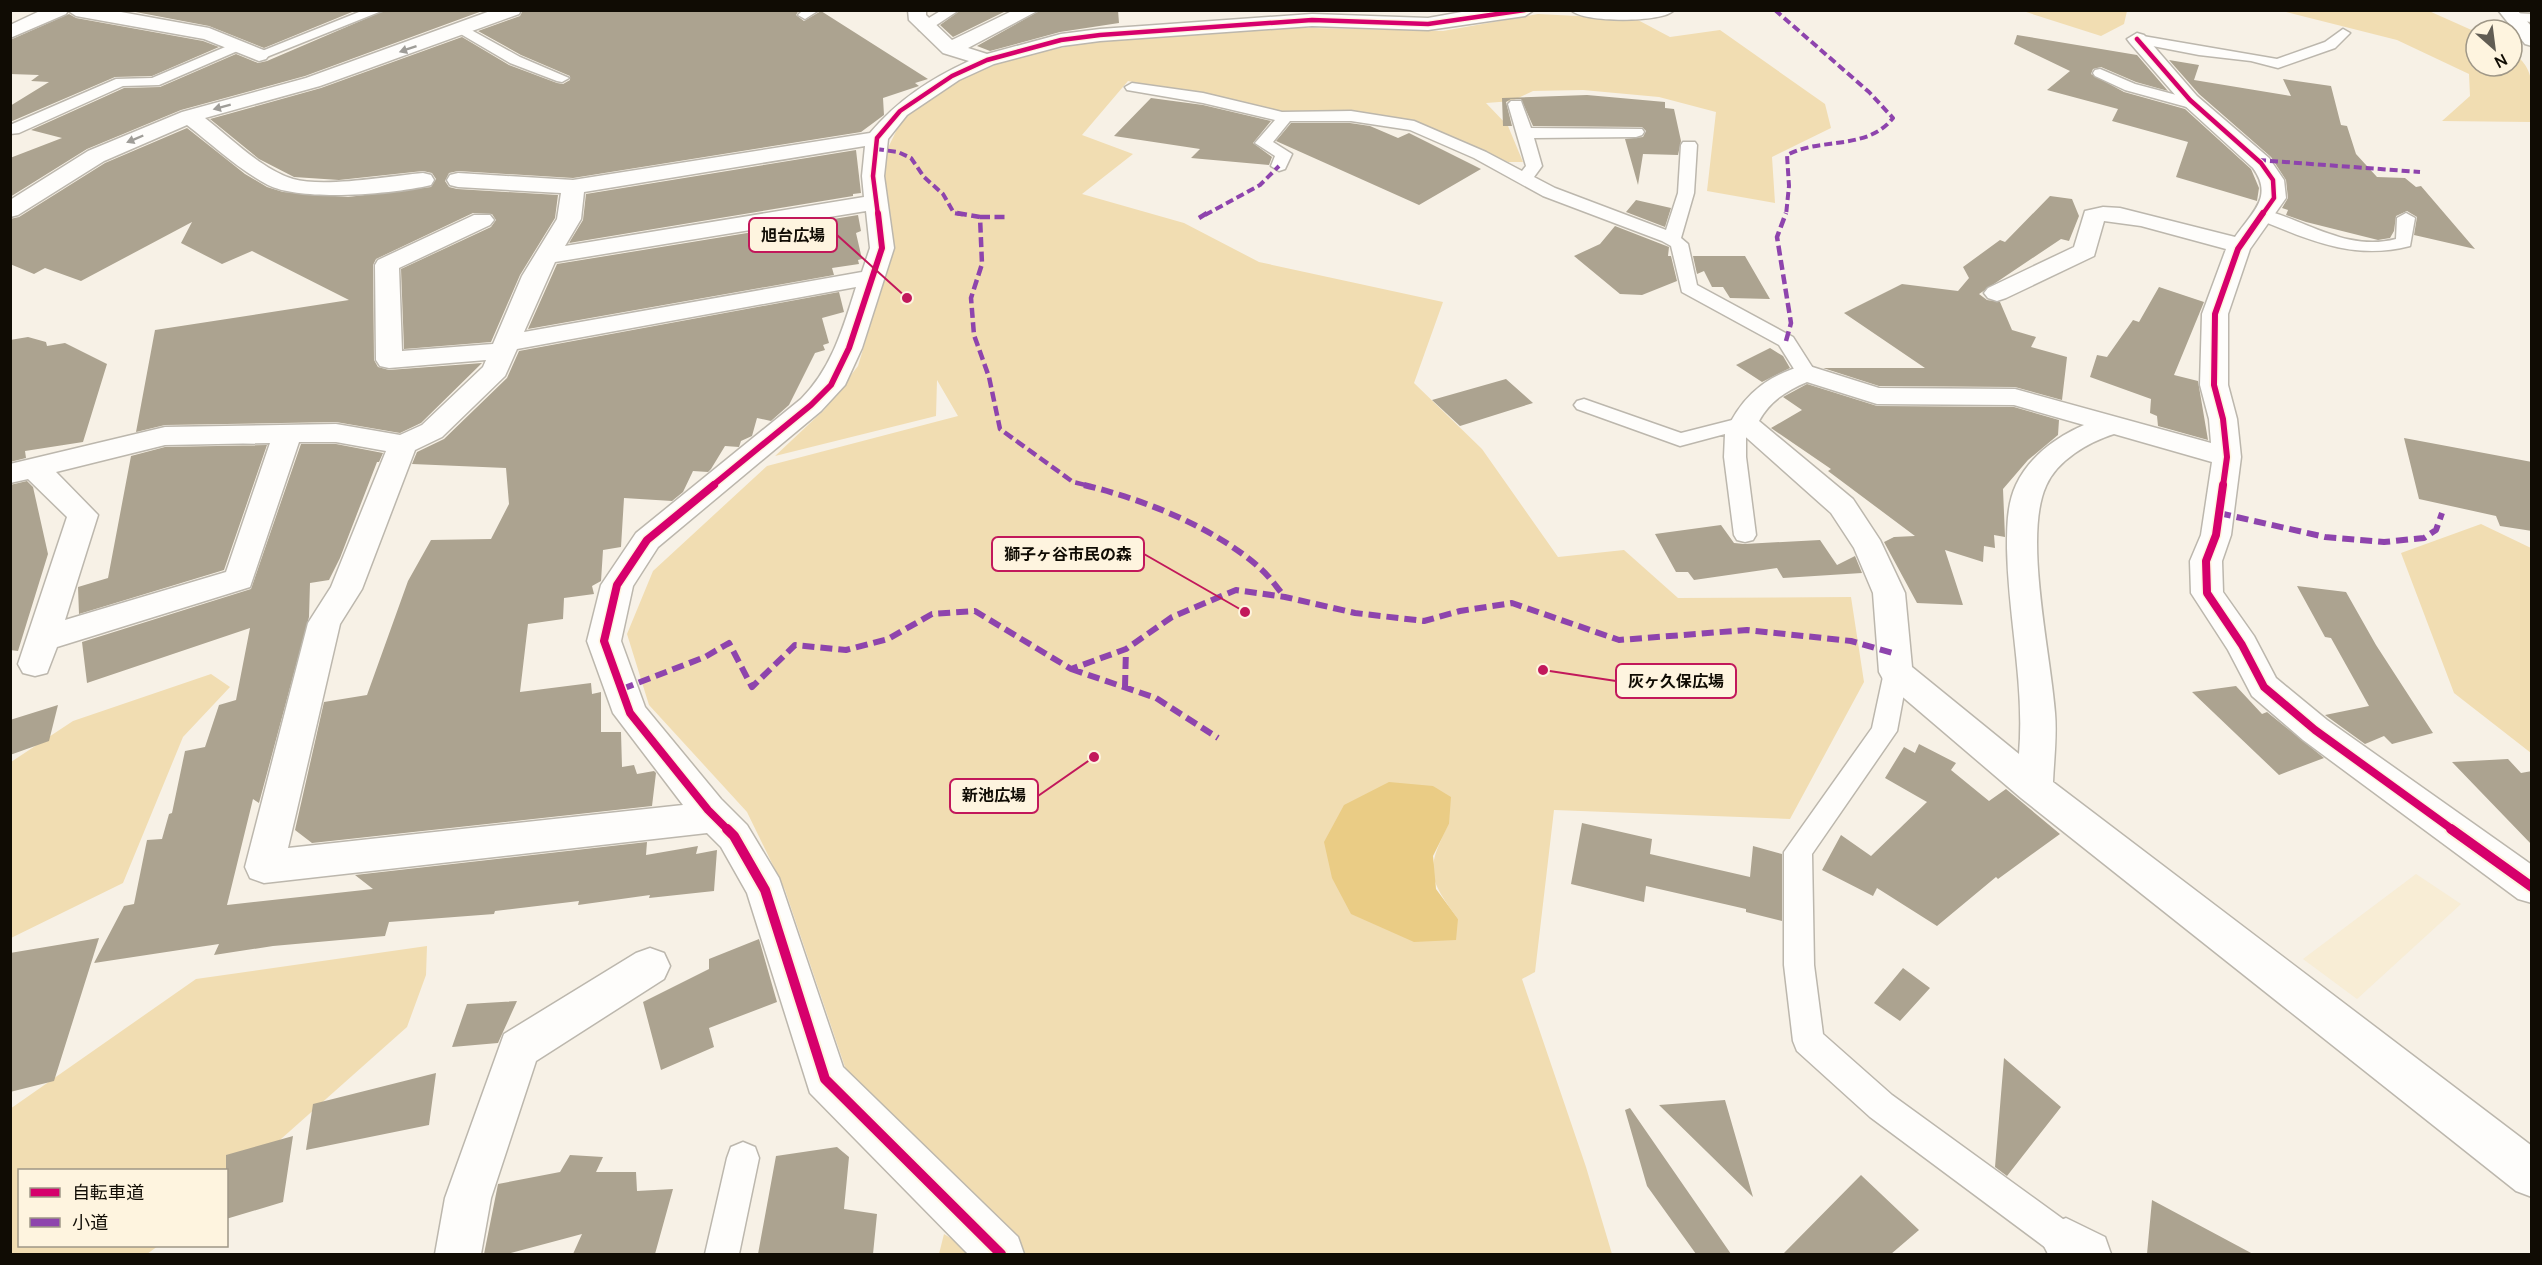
<svg xmlns="http://www.w3.org/2000/svg" width="2542" height="1265" font-family="Manrope,'Noto Sans JP',sans-serif">
<style>
.built{fill:#f8edd5}
.green{fill:#f1ddb2;fill-rule:evenodd}
.water{fill:#eacc85}
.building{fill:#aca390}
.lines{fill:none;stroke-linecap:round;stroke-linejoin:round}
.lane-casing{stroke:#bcb7ad;stroke-width:3}
.street-casing{stroke:#bcb7ad;stroke-width:3}
.secondary-casing{stroke:#bcb7ad;stroke-width:3}
.lane{fill:#fefdfb;fill-rule:evenodd}
.street{fill:#fefdfb;fill-rule:evenodd}
.secondary{fill:#fefdfb;fill-rule:evenodd}
.quiet-far2{stroke:#8e44ad;stroke-width:4;stroke-dasharray:8 4;stroke-linecap:butt}
.quiet-far1{stroke:#8e44ad;stroke-width:4.5;stroke-dasharray:10 4.5;stroke-linecap:butt}
.quiet{stroke:#8e44ad;stroke-width:6;stroke-dasharray:12 6;stroke-linecap:butt}
.cycleway-far3-casing{stroke:#fef4df;stroke-width:7}
.cycleway-far2-casing{stroke:#fef4df;stroke-width:9}
.cycleway-far1-casing{stroke:#fef4df;stroke-width:11}
.cycleway-casing{stroke:#fef4df;stroke-width:14}
.cycleway-far3{stroke:#d6006c;stroke-width:4.5}
.cycleway-far2{stroke:#d6006c;stroke-width:6}
.cycleway-far1{stroke:#d6006c;stroke-width:8}
.cycleway{stroke:#d6006c;stroke-width:10}
.oneway{fill:#9f9d98}
.leader{fill:none;stroke:#c2185b;stroke-width:2}
.callout-dot{fill:#c2185b;stroke:#fef4df;stroke-width:2}
.callout{fill:#fef4df;stroke:#c2185b;stroke-width:2}
.callout-label{font-size:16px;text-anchor:middle;font-weight:bold;fill:#100c04}
</style>
<rect width="100%" height="100%" fill="#f7f1e6"/>
<path class="built" d="M2416 874 2461 904 2357 999 2303 959Z"/>
<path class="green" d="M2023 11H2127L2124 24 2101 36Z
M2282 11H2429L2476 32V66H2512V53C2538 68 2532 96 2531 122L2442 121 2470 96 2469 74 2397 40Z
M1538 14 1636 19 1670 37 1720 30 1825 104 1831 128 1772 157 1775 203 1707 191 1716 112 1659 97 1583 90 1533 91 1512 101 1486 103 1508 126 1523 162H1508L1418 123 1283 113 1128 81 1082 135 1133 154 1082 194 1184 223 1259 262 1443 302 1414 383 1482 449 1558 557 1624 550 1678 598 1851 597 1864 682 1790 819 1554 810 1535 972 1522 979 1586 1167 1612 1254H1010L1005 1231 846 1070 785 890 747 812 649 705 627 634 653 571 767 466 958 416 937 380 936 416 775 456 824 410 858 366 884 280 890 251 886 188 882 157 887 159 886 152 901 121 953 82 1009 59 1084 43 1136 35 1271 27 1443 31ZM1433 786 1449 824C1425 870 1428 878 1458 919L1414 942Z
M2481 524 2531 548V753L2454 693 2401 553Z
M211 674 230 687 183 737 123 883 11 938V762L73 721Z
M427 946 426 975 407 1027 227 1187 226 1170H20V1246H158L147 1254H11L10 1109 196 979Z
M944 1234 977 1254H939Z"/>
<path class="water" d="M1389 782 1433 786 1451 797 1449 824 1433 856 1436 889 1458 919 1456 940 1414 942 1351 914 1332 878 1324 842 1344 805Z"/>
<path class="building" d="M125 10H357L264 48 209 26Z
M386 10H485L305 76 181 110 87 149 10 197V158L62 138 31 130 124 88 160 87 236 54 258 63 267 61Z
M523 10H799L796 15 804 21 821 11 928 79 915 83 919 86 883 98 884 115 861 132 573 178 458 171 449 173 445 181 449 187 457 189 558 195 555 218 520 275 491 342 404 349 401 269 491 227 496 220 492 214 473 213 376 259 373 265 374 360 378 367 389 370 482 363 421 423 400 433 336 422 165 425 136 432 155 330 349 300 252 251 222 264 181 243 192 222 81 281 45 268 34 274 10 264V219L19 217 105 163 187 128 245 174 267 187 283 192 348 197 431 187 436 179 432 173 423 171 339 180 294 177 259 159 210 119 321 88 462 37 509 65 557 83 563 84 570 80V76L521 55 478 31 520 16Z
M961 10H1008L953 37 940 25Z
M1041 10H1118L1119 23 1060 32 990 51 977 46Z
M69 14 76 18 203 41 219 47 152 76 115 77 10 122V106L49 82 31 81 39 75 10 74V40Z
M2017 35 2137 55 2168 91 2136 82 2101 67 2093 69 2091 74 2124 92 2185 109 2251 169 2259 188 2257 201 2176 177 2188 142 2112 121 2118 109 2047 90 2070 71 2014 44Z
M2169 60 2199 65 2194 80 2291 96 2283 79 2331 86 2341 125 2347 126 2356 154 2377 177 2405 178 2416 187 2421 186 2475 249 2414 235 2417 217 2407 211 2396 216 2394 231 2390 238 2378 240 2306 222 2286 215 2288 210 2282 208 2288 198 2286 180 2271 157 2199 94Z
M1587 95 1665 102V108L1674 109 1681 141 1678 155 1643 154 1638 185 1625 139 1643 137 1646 131 1642 127 1533 126 1521 99H1511L1506 102 1512 126H1503L1502 98Z
M1151 98 1203 105 1271 121 1253 143 1272 157 1269 165 1191 158 1200 149 1114 136Z
M1291 123H1350L1370 126 1398 138 1409 133 1481 169 1419 205 1276 141Z
M856 150 861 193 853 194V196L569 243 583 220 586 194Z
M2050 196 2072 199 2079 216 2069 241 2061 239 1979 294 1987 300 2000 302 2012 330 2036 337 2031 347 2067 357 2062 400 2015 387 1879 386 1823 368H1925L1844 313 1902 284 1958 291 1969 278 1963 267 2000 240 2005 242Z
M1636 200 1671 208 1665 227 1626 212Z
M858 215 861 231 856 233 862 259 858 260 859 264 832 268 834 275 528 329 557 264Z
M1615 226 1669 247 1668 256H1671L1677 281 1642 295 1620 294 1574 256 1600 244Z
M1693 256H1745L1770 299 1730 298 1723 287H1712L1704 271 1697 274Z
M2159 287 2204 302 2174 375 2198 381 2208 440 2158 426 2157 416 2150 413 2151 399 2090 377 2097 355 2107 357 2133 320 2139 322Z
M839 292 844 312 822 318 829 343 823 345 825 350 815 353 789 405 771 421 757 418 752 436 741 441 739 447 725 446 711 469 708 472 693 471 683 492 672 501 624 498 621 547 603 550 601 581 592 586 594 594 564 598 563 619 528 624 520 692 591 683 592 694 601 692V732H621L622 767 634 765 637 774 654 771 656 773 652 806 312 843 295 830 324 702 367 695 408 581 431 540 491 539 509 504 506 468 412 464 417 452 444 439 507 378 519 351Z
M28 337 46 342 47 346 65 343 107 364 83 442 25 451 26 458 10 462V340Z
M1770 348 1783 356 1790 368 1762 382 1736 365Z
M1506 379 1533 403 1460 426 1432 400Z
M1807 384 1877 406 2014 407 2059 420 2058 435 2028 460 2003 489 2005 537 1994 535 1995 548 1984 546 1983 562 1945 550 1963 605 1917 603 1884 542 1894 537 1915 536 1828 471 1831 469 1771 428 1802 410 1783 397Z
M2404 438 2532 462V531L2500 526 2496 516 2419 499Z
M301 444H336L383 453 379 462H377L340 558 329 580 310 583 309 617 259 803 253 799 227 905 373 889 355 875 647 842 646 855 698 846 696 854 717 850 714 891 649 898 650 895 578 905 579 901 495 911 494 914 389 922 385 936 273 946 214 955 219 944 94 963 124 906 134 904 147 840 162 839 169 814 172 813 185 751 205 747 219 705 236 700 250 628 87 683 82 642 251 589Z
M267 445 224 570 79 614 78 587 108 578 131 456 165 447Z
M27 481 33 487 48 554 18 651 10 650V485Z
M1721 525 1734 543 1744 544 1820 540 1837 565 1855 556 1862 573 1783 578 1777 568 1694 580 1688 572H1676L1655 534Z
M2297 586 2346 592 2376 645 2433 733 2392 744 2384 736 2365 744 2325 715 2369 706 2331 638 2325 637Z
M2236 686 2262 714 2267 712 2324 758 2279 775 2192 692Z
M58 705 49 741 10 755V720Z
M1919 744 1956 763 1951 770 1989 801 2006 789 2060 834 1998 879 1996 877 1937 926 1877 888 1873 896 1822 870 1841 835 1871 856 1927 802 1885 778 1904 747 1915 753Z
M2508 759 2521 773 2532 771V845L2452 762Z
M1582 823 1652 839 1650 854 1750 877 1753 846 1782 854V921L1746 912V909L1646 886 1644 902 1571 884Z
M99 938 54 1081 10 1092V953Z
M759 939 777 1002 709 1028 714 1047 661 1070 643 1002 709 969V959Z
M1903 968 1930 988 1900 1021 1874 1003Z
M517 1001 498 1043 452 1047 467 1004Z
M2004 1058 2061 1107 2007 1176 1995 1167Z
M436 1073 429 1125 306 1150 313 1104Z
M1725 1100 1753 1197 1659 1105Z
M1630 1108 1731 1254H1696L1647 1186 1625 1110Z
M293 1136 283 1202 226 1219V1155Z
M837 1147 849 1157 844 1209 877 1214 873 1254H758L776 1156Z
M570 1155 603 1157 596 1172H636L637 1191 673 1189 655 1254H573L582 1234 507 1254H484L498 1184 560 1172Z
M1861 1175 1919 1230 1891 1254H1783Z
M2152 1200 2253 1254H2147Z"/>
<g class="lines">
<defs>
<path id="lane" d="M364 10H384L264 58 259 59 252 55Z
M803 10H819L805 19 798 15Z
M942 10H959L929 30H919V24Z
M2513 13 2532 14V22L2508 20 2506 17Z
M464 26 520 57 569 78 562 82 557 81 510 63 459 33V27Z
M2343 29 2350 33 2335 48 2278 68 2251 61 2199 55 2137 43 2130 39 2137 35 2277 59 2325 42Z
M237 42 244 46 242 49 159 85 123 86 19 133 10 134V125L116 79 152 78Z
M2100 69 2135 84 2199 101 2202 104 2194 109 2125 90 2095 76 2093 73 2095 70Z
M1132 83 1203 93 1282 112 1351 111 1414 121 1486 152 1522 171 1526 166 1508 104 1511 101H1521L1531 128 1642 129 1644 132 1642 135 1636 137 1534 138 1542 166 1534 177 1555 188 1666 230 1678 193 1681 145 1683 142H1695L1697 145 1694 193 1681 238 1688 244 1697 285 1793 337 1816 373 1806 379 1799 377 1779 345 1682 292 1671 246 1662 241 1543 196 1474 158 1410 130 1351 121H1290L1273 142 1292 154 1285 169 1279 171 1271 166 1275 156 1255 143 1275 120 1203 103 1127 90 1125 87Z
M2261 209C2306 220 2347 252 2396 239L2397 218 2406 213 2415 218 2410 246C2352 261 2308 239 2255 218L2253 214Z
M1584 399 1681 433 1744 417 1751 419 1754 423 1746 429V457L1756 535 1753 540 1745 542 1737 540 1734 535 1724 457 1725 434 1680 446 1577 409 1574 405 1577 401Z
M1896 663 1905 666 1908 672 1897 731 1812 854 1814 965 1823 1034 1892 1095 2078 1230 2083 1242 2077 1254H2054L1870 1117 1797 1051 1793 1041 1784 965V852L1872 728 1884 672 1887 666Z
M743 1142 755 1147 759 1158 739 1254H705L727 1158 731 1147Z"/>
<path id="street" d="M67 10H110L209 28 266 51 269 55 266 59 259 61 204 39 76 16Z
M493 10H521L519 14 320 86 205 118C231 138 261 169 293 179 325 188 388 176 423 173L431 175 434 180 431 185C394 194 302 202 268 185 238 169 213 145 187 125L104 161 18 215 10 217V200L88 151 182 112 306 78Z
M908 10H926V15L952 40 1014 10H1039L968 48 987 54 1061 34 1100 29 1312 14 1428 18 1473 10H1534L1525 16 1428 30 1312 26 1100 41 1062 46 994 64 959 80 907 115 888 139 884 176 894 248 862 348 845 385 821 411 658 547 633 586 621 641 645 707 721 799 747 825 779 878 843 1067 1018 1237 1024 1254H968L810 1093 747 893 721 847 707 833 264 883 250 878 245 867 308 623 331 587 386 451 336 442H299L250 587 57 647 47 673 35 676 23 673 18 664 67 517 28 479 10 483V464L165 427 336 424 400 435 422 425 483 367 486 360 389 368 380 366 376 360 375 265 378 260 474 215H490L494 220 490 225 399 268 402 351 493 344 522 276 557 219 561 193 458 187 450 185 447 180 450 175 458 173 573 180 870 133C898 100 930 79 969 61L943 53 909 20ZM865 146 862 176 864 197 565 246 581 219 584 192ZM866 211 870 248 862 272 524 332 555 262ZM856 287C843 328 832 368 801 399L636 533 601 585 587 641 613 713 683 805 288 848 340 624 362 589 415 450 442 437 505 376 517 349ZM270 443 226 572 65 620 98 515 56 472 165 445Z
M1571 10H1674C1664 23 1582 23 1571 10Z
M2498 10H2517L2532 27V46L2525 44Z
M2137 33 2144 35 2197 96 2269 158 2284 180 2286 198 2250 249 2228 314V385L2237 419 2241 457 2231 535 2222 561 2223 592 2254 636 2276 678 2327 720 2532 865V903L2518 899 2303 740 2252 696 2228 650 2191 593 2190 561 2201 535 2212 462 2114 434C2089 442 2057 460 2046 486 2023 536 2051 655 2055 713 2057 736 2054 759 2053 782L2532 1146V1197L2516 1191 2021 798 1884 681 1879 672 1873 593 1854 548 1831 513 1730 423C1747 391 1771 374 1806 365L1879 388 2015 389 2211 443 2209 419 2200 385 2202 314 2226 249 2141 226 2104 221 2094 256 2006 298 1997 301 1988 298 1984 293 1988 288 2074 247 2085 211 2103 207 2120 208 2235 237C2252 212 2274 197 2253 168L2183 104 2130 43 2127 39ZM1807 382 1877 404 2014 405 2084 425C2056 437 2029 457 2016 485 2007 504 2007 527 2007 548 2008 617 2025 685 2019 754L1912 667 1905 593 1880 540 1853 499 1759 421C1770 401 1786 391 1807 382Z
M650 948 664 953 670 966 664 979 536 1061 491 1198 481 1254H435L445 1198 504 1034 636 953Z
M2066 1218 2105 1237 2111 1254H2048L2042 1242 2049 1225Z"/>
<path id="secondary" d="M42 10H68L66 14 10 38V25Z"/>
</defs>
<use href="#lane" class="lane-casing"/>
<use href="#street" class="street-casing"/>
<use href="#secondary" class="secondary-casing"/>
<use href="#lane" class="lane"/>
<use href="#street" class="street"/>
<use href="#secondary" class="secondary"/>
<path class="quiet-far2" d="M1775 10 1869 92 1893 118C1867 151 1820 137 1787 155L1789 186 1786 215
M876 149 898 152 911 158 924 177 943 194 954 213 966 215
M2258 160 2420 172
M1205 215 1260 185 1279 166"/>
<path class="quiet-far1" d="M957 213 980 217 982 264 971 298 974 335 989 377 1000 429 1073 482 1090 486
M980 217H1005
M1199 218 1207 213
M1786 341 1791 323 1777 237 1786 213"/>
<path class="quiet" d="M1084 485C1143 499 1216 528 1261 569 1270 577 1277 588 1285 597
M2219 513 2325 537 2384 542 2424 538 2436 530 2442 513
M1071 669 1156 698 1218 738
M1125 687 1126 649
M622 689 705 657 729 643 752 687 795 645 846 650 888 639 932 614 975 611 1071 669 1126 649 1172 617 1236 590 1285 597 1355 613 1424 621 1460 611 1512 603 1619 640 1747 630 1851 641 1896 654"/>
<defs>
<path id="cycleway-far3" d="M2137 39 2190 100 2261 163 2273 180 2274 198 2262 215
M878 215 873 176 877 138 900 111 952 76 987 60 1061 40 1100 35 1312 20 1428 24 1525 10"/>
<path id="cycleway-far2" d="M712 486 811 405 831 385 849 348 882 248 878 213
M2223 486 2227 457 2223 419 2214 385 2215 314 2238 249 2263 213"/>
<path id="cycleway-far1" d="M714 485 647 540 617 585 604 641 630 713 708 810 728 830
M2223 485 2216 535 2206 561 2207 593 2242 645 2264 687 2315 730 2453 830"/>
<path id="cycleway" d="M727 829 734 836 765 890 825 1079 1001 1254
M2451 829 2532 887"/>
</defs>
<use href="#cycleway-far3" class="cycleway-far3-casing"/>
<use href="#cycleway-far2" class="cycleway-far2-casing"/>
<use href="#cycleway-far1" class="cycleway-far1-casing"/>
<use href="#cycleway" class="cycleway-casing"/>
<use href="#cycleway-far3" class="cycleway-far3"/>
<use href="#cycleway-far2" class="cycleway-far2"/>
<use href="#cycleway-far1" class="cycleway-far1"/>
<use href="#cycleway" class="cycleway"/>
</g>
<defs><path id="oneway-solid" d="M-6-.8H1V-3.2L6.5 0L1 3.2V.8H-6Z" transform="scale(1.5)"/></defs>
<g class="oneway">
<use href="#oneway-solid" transform="translate(408 49) rotate(161)"/>
<use href="#oneway-solid" transform="translate(222 107) rotate(165)"/>
<use href="#oneway-solid" transform="translate(135 139) rotate(157)"/>
</g>
<path class="leader" d="M907 298L837 235M1245 612L1144 554M1543 670L1616 681M1094 757L1038 796"/>
<g class="callout-dot">
<circle cx="907" cy="298" r="6"/>
<circle cx="1245" cy="612" r="6"/>
<circle cx="1543" cy="670" r="6"/>
<circle cx="1094" cy="757" r="6"/>
</g>
<g class="callout">
<rect x="749" y="218" width="88" height="34" rx="6"/>
<rect x="992" y="537" width="152" height="34" rx="6"/>
<rect x="1616" y="664" width="120" height="34" rx="6"/>
<rect x="950" y="779" width="88" height="34" rx="6"/>
</g>
<g class="callout-label">
<text x="793" y="241">旭台広場</text>
<text x="1068" y="560">獅子ヶ谷市民の森</text>
<text x="1676" y="687">灰ヶ久保広場</text>
<text x="994" y="801">新池広場</text>
</g>
<rect width="2542" height="1265" fill="none" stroke="#100c04" stroke-width="24"/>
<rect x="18" y="1169" width="210" height="78" fill="#fef4df" stroke="#9f9787" stroke-width="1.5"/>
<rect x="30" y="1188" width="30" height="9" fill="#d6006c" stroke="#9f9787" stroke-width="1.5"/>
<text x="72" y="1199" font-size="18" fill="#100c04">自転車道</text>
<rect x="30" y="1218" width="30" height="9" fill="#8e44ad" stroke="#9f9787" stroke-width="1.5"/>
<text x="72" y="1229" font-size="18" fill="#100c04">小道</text>
<g transform="translate(2494 48) rotate(152)"><circle r="28" fill="#fef4df" stroke="#9f9787" stroke-width="1.5"/>
<path d="M0-4.5L10 22L0 15L-10 22Z" fill="#615c53"/>
<text y="-9" font-size="16" font-weight="bold" text-anchor="middle" fill="#100c04">N</text>
</g>
</svg>
